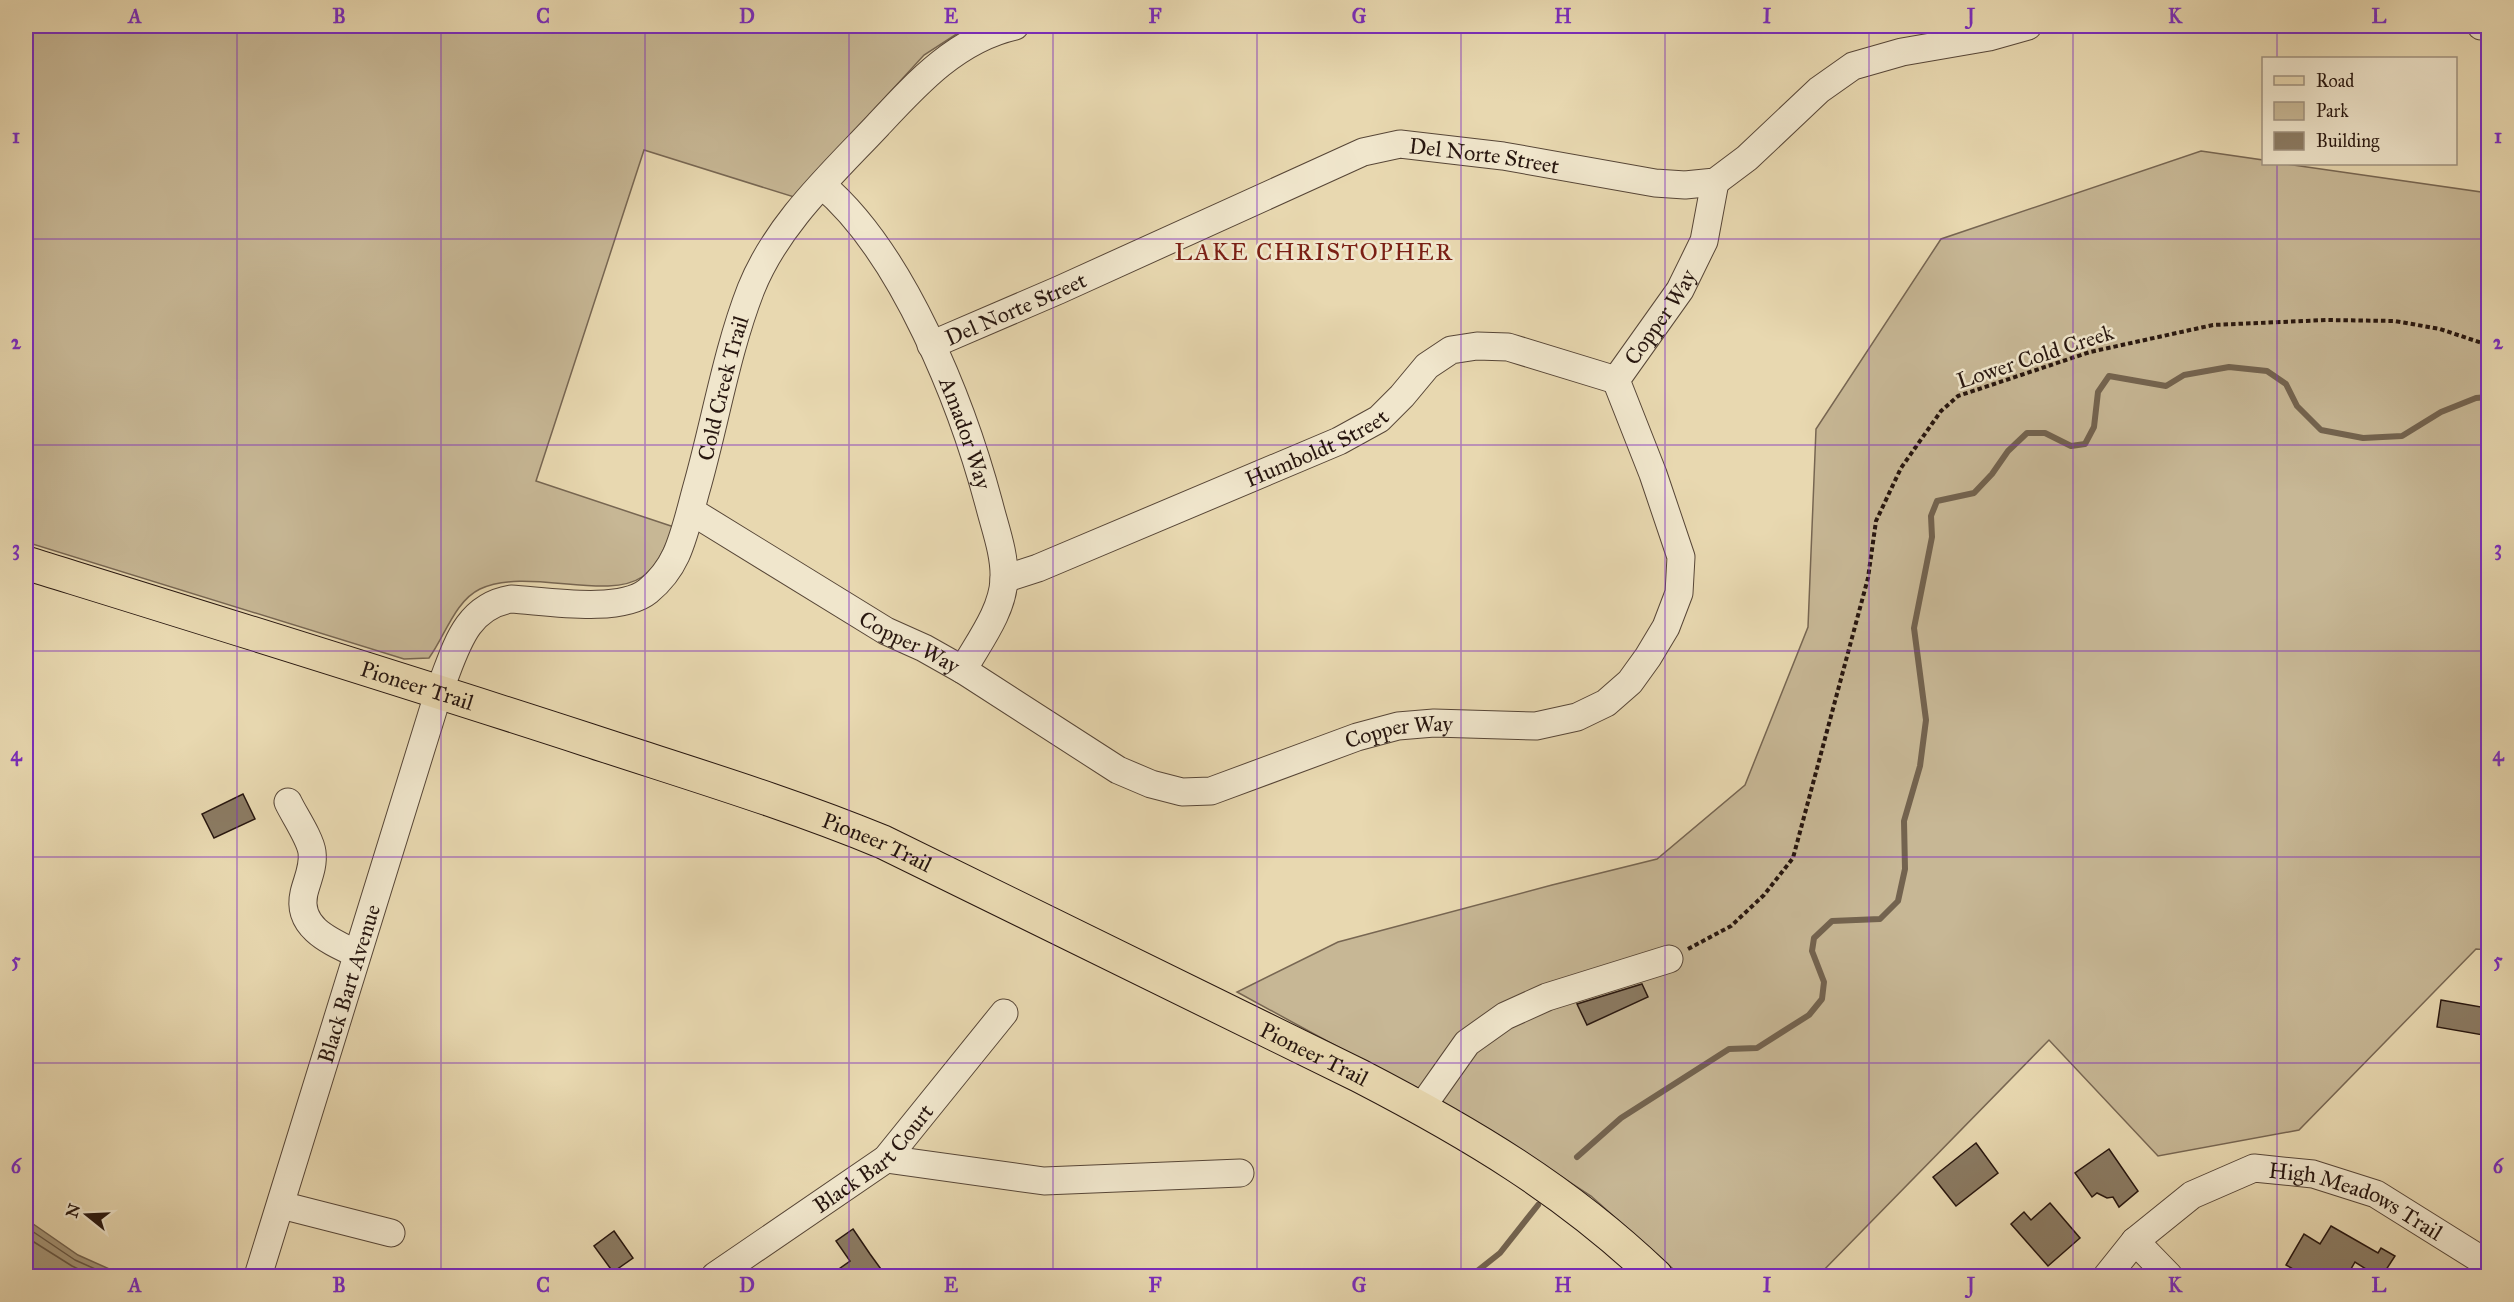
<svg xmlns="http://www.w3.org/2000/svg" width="2514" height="1302" font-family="'IM FELL Great Primer',serif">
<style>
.green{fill:#c7b795;stroke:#776652;stroke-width:1.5}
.water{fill:#a69679;stroke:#73634f;stroke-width:1.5}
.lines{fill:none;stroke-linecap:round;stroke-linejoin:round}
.shore{stroke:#665644;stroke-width:1.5}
.stream{stroke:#73634f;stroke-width:6}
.building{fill:#8b7b63;stroke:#27160f;stroke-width:1.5}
.minor-casing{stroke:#574637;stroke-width:29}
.major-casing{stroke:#27160f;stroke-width:35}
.path{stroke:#27160f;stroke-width:4;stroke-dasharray:4.5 3;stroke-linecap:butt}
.minor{stroke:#f0e6cc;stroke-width:27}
.major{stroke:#e8d8b0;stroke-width:33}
.grid{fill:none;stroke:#7b2cbf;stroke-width:1.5;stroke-opacity:0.55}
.labels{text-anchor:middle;stroke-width:5;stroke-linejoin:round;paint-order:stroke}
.street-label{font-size:22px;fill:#27160f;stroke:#f0e6cc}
.neighbourhood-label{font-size:24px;letter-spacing:1.5px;fill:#7a1f14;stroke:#f0e6cc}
.neatline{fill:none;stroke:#7b2cbf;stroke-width:2}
.grid-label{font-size:20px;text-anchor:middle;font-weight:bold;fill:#7b2cbf}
</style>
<rect width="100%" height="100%" fill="#e8d8b0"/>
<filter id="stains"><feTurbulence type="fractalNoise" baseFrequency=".00333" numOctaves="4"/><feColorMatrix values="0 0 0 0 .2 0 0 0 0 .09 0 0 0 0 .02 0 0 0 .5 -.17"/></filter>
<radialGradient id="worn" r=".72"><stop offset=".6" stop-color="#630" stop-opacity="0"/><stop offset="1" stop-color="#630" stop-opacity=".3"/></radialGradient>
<path class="green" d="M26 26H969L924 55 794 197 644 150 536 481 674 527C666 544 658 566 642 577 607 601 526 567 480 589 455 601 445 636 429 658L404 659 26 542Z
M2201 151 2263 160 2264 164H2286L2488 193V950L2476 949 2299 1130 2158 1156 2049 1040 1818 1276H1681L1591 1196 1487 1128 1237 992 1338 942 1552 885 1657 859 1745 785 1808 627 1816 429 1941 239Z"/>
<path class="water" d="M26 1219 78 1255 125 1276H26Z"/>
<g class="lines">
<path class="shore" d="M26 1227 75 1260 111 1276
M26 1237 72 1266 93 1276"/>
<path class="stream" d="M1577 1157 1621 1118 1729 1049 1757 1048 1809 1015 1822 999 1824 982 1812 951 1814 938 1832 921 1880 919 1898 901 1905 869 1904 821 1920 766 1926 720 1914 628 1932 537 1931 516 1937 501 1974 493 1992 474 2008 451 2027 433H2045L2071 446 2085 444 2094 427 2098 392 2109 376 2166 386 2184 375 2229 367 2267 371 2286 384 2297 406 2321 430 2363 438 2402 436 2441 412 2476 398 2488 397
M1471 1276 1500 1253 1538 1205"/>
</g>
<path class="building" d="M243 794 255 819 214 838 202 814Z
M1642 984 1648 997 1587 1025 1577 1004Z
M2441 1000 2487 1008 2483 1035 2437 1027Z
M1976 1143 1998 1173 1956 1206 1933 1177Z
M2109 1149 2138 1191 2119 1207 2113 1197 2107 1198 2097 1193 2092 1197 2075 1173Z
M2050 1203 2080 1238 2048 1266 2011 1224 2024 1212 2031 1220Z
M2331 1226 2378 1253 2381 1248 2395 1256 2382 1276H2377L2355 1262 2347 1276H2305L2286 1265 2304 1234 2320 1244Z
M853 1229 870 1254 886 1276H829L850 1261 836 1241Z
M614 1231 633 1258 613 1272 594 1246Z"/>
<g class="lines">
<defs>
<g id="minor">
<path d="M2481 26H2485"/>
<path id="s1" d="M822 185C903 253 962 403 989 504 995 528 1005 554 1004 579 1003 611 978 643 963 670"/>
<path id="s2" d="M931 345 1059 290 1363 152 1400 144 1503 156 1655 183 1685 185 1715 182 1747 158 1819 90 1853 66 1902 52 1989 37 2028 26"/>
<path id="s3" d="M691 511 886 631 924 648 963 670 1118 770 1151 784 1182 792 1211 791 1357 737 1398 726 1434 723 1536 726 1577 717 1606 703 1630 682 1648 657 1666 627 1679 593 1681 557 1653 474 1616 380 1680 290 1704 241 1715 182"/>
<path id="s4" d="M1004 579 1038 568 1339 441 1379 419 1402 396 1427 366 1451 350 1477 346 1508 347 1616 380"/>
<path d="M288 802C294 815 310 838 312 852 314 867 307 880 304 893 296 928 332 942 357 954"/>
<path d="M1421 1108 1467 1043 1505 1016 1547 997 1669 959"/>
<path d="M886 1159 1044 1181 1240 1173"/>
<path d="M281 1205 391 1233"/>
<path d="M2135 1241 2169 1276"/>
<path id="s5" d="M258 1276 439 691C455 653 463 607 511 599 546 601 620 614 648 591 659 582 670 568 676 555 685 535 690 512 696 490 715 424 726 353 751 289 777 224 831 175 878 125 917 83 957 39 1015 26"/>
<path id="s6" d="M715 1276 886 1159 1004 1013"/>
<path id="s7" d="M2107 1276 2135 1241 2192 1195 2254 1168 2313 1174 2376 1194 2488 1264"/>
</g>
<g id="major">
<path id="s8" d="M26 563C213 621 401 679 588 740 688 773 786 802 883 842L1360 1076C1470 1133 1566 1190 1656 1276"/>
</g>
</defs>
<use href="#minor" class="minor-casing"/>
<use href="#major" class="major-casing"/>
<path class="path" d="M1688 949 1731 926 1764 895 1793 858 1868 578 1876 521 1901 468 1941 411 1958 396 2090 352 2213 325 2326 320 2395 321 2440 329 2488 345"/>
<use href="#minor" class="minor"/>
<use href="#major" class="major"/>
</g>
<path class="grid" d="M237 26V1276M441 26V1276M645 26V1276M849 26V1276M1053 26V1276M1257 26V1276M1461 26V1276M1665 26V1276M1869 26V1276M2073 26V1276M2277 26V58M2277 164V1276M26 239H2488M26 445H2488M26 651H2488M26 857H2488M26 1063H2488"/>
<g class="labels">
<g class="street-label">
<text dy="8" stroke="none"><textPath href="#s2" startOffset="596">Del Norte Street</textPath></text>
<text dy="8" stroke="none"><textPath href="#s2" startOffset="92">Del Norte Street</textPath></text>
<text dy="8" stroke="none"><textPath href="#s3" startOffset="1443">Copper Way</textPath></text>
<text transform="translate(2035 356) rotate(-18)" y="8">Lower Cold Creek</text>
<text dy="8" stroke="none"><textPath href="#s5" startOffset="1095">Cold Creek Trail</textPath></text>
<text dy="8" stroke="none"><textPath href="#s1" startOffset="290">Amador Way</textPath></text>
<text dy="8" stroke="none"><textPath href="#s4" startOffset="339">Humboldt Street</textPath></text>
<text dy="8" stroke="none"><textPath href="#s3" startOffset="255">Copper Way</textPath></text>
<text dy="8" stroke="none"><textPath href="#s8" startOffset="410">Pioneer Trail</textPath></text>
<text dy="8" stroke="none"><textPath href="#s3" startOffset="795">Copper Way</textPath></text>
<text dy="8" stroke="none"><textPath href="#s8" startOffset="896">Pioneer Trail</textPath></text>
<text dy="8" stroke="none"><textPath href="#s5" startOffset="306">Black Bart Avenue</textPath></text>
<text dy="8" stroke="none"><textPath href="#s8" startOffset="1382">Pioneer Trail</textPath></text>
<text dy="8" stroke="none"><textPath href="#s6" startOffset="198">Black Bart Court</textPath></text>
<text dy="8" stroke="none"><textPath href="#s7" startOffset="294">High Meadows Trail</textPath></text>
</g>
<g class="neighbourhood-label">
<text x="1314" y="260">LAKE CHRISTOPHER</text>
</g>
</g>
<rect width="2514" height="1302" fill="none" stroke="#e8d8b0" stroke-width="66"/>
<rect x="2262" y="57" width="195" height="108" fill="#f0e6cc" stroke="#a09380" stroke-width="1.5"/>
<rect x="2274" y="76" width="30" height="9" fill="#e8d8b0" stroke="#a09380" stroke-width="1.5"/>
<text x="2316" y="87" font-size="18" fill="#27160f">Road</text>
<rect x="2274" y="102" width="30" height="18" fill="#c7b795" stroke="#a09380" stroke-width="1.5"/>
<text x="2316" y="117" font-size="18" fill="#27160f">Park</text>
<rect x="2274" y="132" width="30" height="18" fill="#8b7b63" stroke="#a09380" stroke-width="1.5"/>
<text x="2316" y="147" font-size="18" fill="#27160f">Building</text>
<g transform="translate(87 1215) rotate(288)" stroke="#f0e6cc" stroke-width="4.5" paint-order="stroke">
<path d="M0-4.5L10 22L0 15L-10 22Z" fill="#27160f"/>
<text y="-9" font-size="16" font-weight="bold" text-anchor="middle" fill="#27160f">N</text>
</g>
<rect x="33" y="33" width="2448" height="1236" class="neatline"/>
<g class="grid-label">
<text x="135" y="23">A</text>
<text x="339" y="23">B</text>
<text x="543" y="23">C</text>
<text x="747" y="23">D</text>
<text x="951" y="23">E</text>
<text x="1155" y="23">F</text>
<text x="1359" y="23">G</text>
<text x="1563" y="23">H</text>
<text x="1767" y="23">I</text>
<text x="1971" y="23">J</text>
<text x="2175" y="23">K</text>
<text x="2379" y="23">L</text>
<text x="16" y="143">1</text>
<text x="2498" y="143">1</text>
<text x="16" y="349">2</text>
<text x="2498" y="349">2</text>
<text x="16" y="555">3</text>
<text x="2498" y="555">3</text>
<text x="16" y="761">4</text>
<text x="2498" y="761">4</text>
<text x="16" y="967">5</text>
<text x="2498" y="967">5</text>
<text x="16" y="1173">6</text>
<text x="2498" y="1173">6</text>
<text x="135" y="1292">A</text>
<text x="339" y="1292">B</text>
<text x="543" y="1292">C</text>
<text x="747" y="1292">D</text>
<text x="951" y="1292">E</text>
<text x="1155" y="1292">F</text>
<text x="1359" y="1292">G</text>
<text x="1563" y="1292">H</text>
<text x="1767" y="1292">I</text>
<text x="1971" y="1292">J</text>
<text x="2175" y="1292">K</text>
<text x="2379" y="1292">L</text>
</g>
<rect width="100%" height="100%" filter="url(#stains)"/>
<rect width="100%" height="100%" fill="url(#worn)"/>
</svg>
